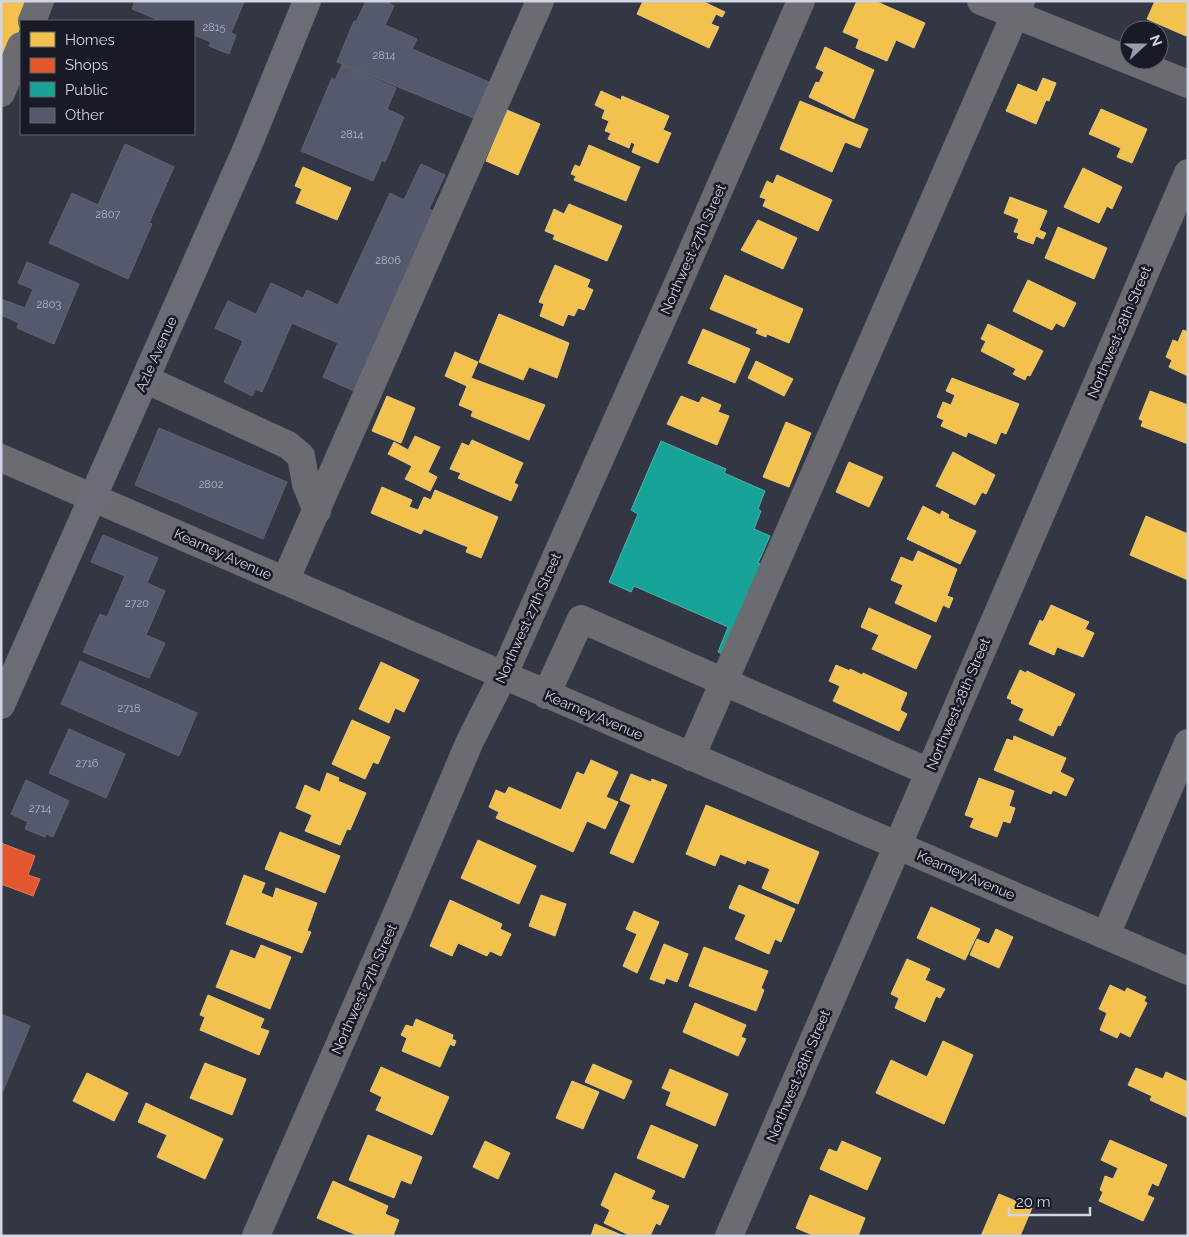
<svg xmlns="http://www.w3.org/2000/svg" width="1189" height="1237" font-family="Raleway,sans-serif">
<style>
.homes{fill:#f2c14e;stroke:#e8c77b}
.shops{fill:#e4572e;stroke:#de7d65}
.public{fill:#17a398;stroke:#4fb2af}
.building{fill:#55596d;stroke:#61646f}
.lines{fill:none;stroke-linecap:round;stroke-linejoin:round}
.minor{stroke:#6b6c72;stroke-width:28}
.major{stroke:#6b6d76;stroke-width:28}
.labels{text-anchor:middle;stroke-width:5;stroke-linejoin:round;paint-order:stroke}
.number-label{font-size:11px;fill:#b2b6c6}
.street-label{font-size:14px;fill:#d1d5e4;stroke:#181a25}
</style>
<rect width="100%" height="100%" fill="#333643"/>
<path class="homes" d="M1 1H31L8 57 1 54Z
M643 1H702L725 12 722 17 716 14 711 24 719 27 709 48 637 14Z
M857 1H875L925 23 914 48 896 40 887 61 856 48 859 39 843 32Z
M1155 1H1188V32L1186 36 1147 19Z
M825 47 874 70 854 119 809 97 816 82 819 83 824 72 816 68Z
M1043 78 1056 83 1049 101 1046 100 1036 124 1006 111 1018 84 1037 92Z
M601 91 621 100 622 96 669 116 663 130 671 133 658 163 632 152 635 144 631 142 629 148 608 139 611 133 605 131 609 121 602 118 605 110 595 105Z
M800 101 868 129 860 148 845 142 832 172 780 149Z
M1101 109 1147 129 1132 163 1117 157 1121 148 1089 134Z
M507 110 540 124 518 175 486 161Z
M589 145 640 167 626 201 574 180 576 176 571 174 575 165 580 167Z
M303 167 351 188 337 220 296 203 302 189 295 186Z
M1083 168 1122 187 1112 209 1107 206 1099 223 1064 207Z
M777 175 832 200 818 231 763 206 766 199 760 197 767 181 773 184Z
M1010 197 1047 211 1039 230 1046 233 1043 239 1036 236 1033 244 1017 238 1019 233 1014 232 1019 219 1004 213Z
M569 204 622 226 607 261 553 239 555 235 545 231 554 209 564 214Z
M758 220 797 238 783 269 741 250Z
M1058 227 1107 248 1094 279 1045 258Z
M555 265 590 280 587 287 593 290 584 310 578 308 574 316 568 314 563 326 540 316 544 304 539 302Z
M725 275 803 309 789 343 767 334 766 337 756 333 758 329 710 309Z
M1028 280 1076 303 1064 327 1056 323 1052 330 1013 311Z
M499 314 569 343 557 378 529 367 523 380 479 362Z
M988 324 1043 351 1030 376 1027 375 1025 380 1013 374 1016 369 981 351 986 341 981 339Z
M703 329 750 349 735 383 688 363Z
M1183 330 1188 332V376L1169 367 1172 360 1166 357 1173 340 1178 342Z
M455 352 478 362 471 378 545 405 529 440 471 416 473 411 459 405 467 386 445 376Z
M756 361 793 379 784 396 748 378Z
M952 378 1019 404 1006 434 1001 432 996 444 968 432 966 437 941 426 944 420 937 417 943 402 951 405 955 395 946 391Z
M1150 391 1188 405V444L1141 426 1143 421 1139 419Z
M387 396 415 408 401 443 372 431Z
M681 396 699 403 702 397 721 405 718 412 729 416 717 445 667 424Z
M786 422 811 433 789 487 763 477Z
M415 436 440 447 428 472 437 477 430 491 405 479 412 466 388 454 394 442 408 450Z
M472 440 523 463 514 483 518 485 511 501 458 478 461 473 450 469 462 443 469 446Z
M953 452 995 475 986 494 982 492 975 505 936 486Z
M849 462 883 477 869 507 836 492Z
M382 487 412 500 409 507 418 510 424 497 431 500 435 490 498 517 481 558 466 552 468 547 424 529 421 534 371 513Z
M923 506 940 515 942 511 949 515 948 518 976 531 960 564 907 539Z
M1146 516 1188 534V580L1130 555Z
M918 551 957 569 947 596 953 598 949 608 943 605 936 622 895 603 903 585 891 580 901 557 913 562Z
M1051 605 1089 622 1085 629 1094 633 1083 657 1057 647 1054 655 1029 644 1040 620 1043 622Z
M869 608 931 636 916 669 872 649 879 635 861 627Z
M381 662 419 680 404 712 395 708 389 723 359 709Z
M836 665 850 671V669L862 675 863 673 907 693 900 710 907 714 899 731 833 701 840 686 829 681Z
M1020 670 1026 673 1027 671 1075 694 1060 726 1058 725 1053 736 1019 720 1024 709 1011 703 1012 700 1007 698Z
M352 720 390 737 378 764 373 762 365 779 332 764Z
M1014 736 1066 758 1060 772 1074 779 1066 796 1053 790 1051 794 994 770 1007 739 1013 741Z
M591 760 618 772 606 797 618 802 605 829 587 821 573 852 496 818 499 812 489 807 496 790 505 794 509 787 561 810 577 772 584 775Z
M327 773 339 778 338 781 366 793 350 830 347 829 340 845 305 831 312 815 296 808 305 785 320 792Z
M631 774 651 782 652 779 667 785 633 863 610 853 631 805 620 800Z
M979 778 1014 791 1009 806 1015 808 1010 823 1003 821 997 837 970 827 974 818 965 815Z
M706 805 819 852 798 904 762 888 770 869 747 860 745 864 720 854 715 866 686 854Z
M280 832 340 856 325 893 265 869Z
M478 840 536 866 519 904 461 878Z
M244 875 265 883 261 893 273 898 276 888 317 903 307 931 311 932 302 953 226 924Z
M739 885 795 909 781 942 775 939 769 954 735 939 746 915 729 908Z
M541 895 566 904 555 936 529 926Z
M450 900 502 924 500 929 511 934 501 956 490 951 487 956 458 943 452 956 430 946Z
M931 907 980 929 965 960 917 938Z
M634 911 659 922 637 973 623 966 637 934 626 929Z
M996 929 1013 937 999 968 970 955 977 939 989 944Z
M664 944 688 954 677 982 666 978 664 984 650 979Z
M261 945 291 957 270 1009 216 987 231 950 255 959Z
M704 947 768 971 761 988 764 990 756 1011 689 986Z
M907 959 930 969 925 980 945 989 940 998 936 996 925 1022 895 1008 899 998 891 994Z
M1110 985 1125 992 1127 988 1146 997 1144 1001 1147 1003 1130 1037 1120 1032 1117 1038 1100 1030 1107 1013 1099 1009Z
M208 995 264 1019 260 1028 269 1031 259 1055 200 1030 205 1017 200 1015Z
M695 1003 746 1025 741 1037 746 1039 738 1056 683 1032Z
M416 1019 453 1035 452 1039 456 1041 454 1046 450 1044 440 1067 402 1051 407 1038 401 1035 406 1025 413 1027Z
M943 1041 973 1055 944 1124 876 1093 891 1060 927 1077Z
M205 1063 246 1079 232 1115 190 1098Z
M593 1064 632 1081 624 1099 585 1082Z
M381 1067 449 1097 432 1135 376 1110 382 1097 370 1091Z
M1136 1068 1163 1079 1166 1072 1188 1082 1187 1117 1150 1100 1152 1096 1128 1085Z
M670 1069 728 1094 715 1126 666 1105 671 1092 662 1088Z
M87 1073 128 1093 114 1121 73 1101Z
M572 1081 599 1092 583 1129 556 1118Z
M146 1103 223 1139 205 1179 157 1157 167 1135 138 1122Z
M651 1125 698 1145 684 1178 637 1158Z
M368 1135 422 1157 411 1184 401 1180 394 1198 349 1180Z
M1110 1140 1167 1165 1158 1186 1152 1183 1147 1195 1154 1198 1143 1221 1099 1201 1103 1192 1100 1190 1105 1176 1113 1179 1118 1168 1101 1160Z
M485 1141 510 1153 498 1179 473 1167Z
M842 1141 881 1158 867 1190 820 1169 829 1149 837 1152Z
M615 1173 655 1191 651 1199 669 1206 660 1225 656 1223 650 1236H631L604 1223 610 1210 601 1205Z
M333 1181 388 1206 385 1214 399 1220 393 1236H359L317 1218Z
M999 1194 1032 1208 1020 1236H981Z
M810 1195 865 1218 858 1236H815L796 1228Z
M595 1224 624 1236H591Z"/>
<path class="shops" d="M1 843 35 856 28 875 40 879 33 896 1 884Z"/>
<path class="public" d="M661 441 726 469 724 473 765 491 758 509 761 511 754 529 770 536 758 563 769 568 727 656 718 652 728 627 634 586 631 592 609 582 638 514 631 510Z"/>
<path class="building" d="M135 1H243L244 2 231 33 236 35 229 54 209 46 211 42 194 35V21H161L132 9Z
M366 1H389V3L394 6 385 25 417 39 412 49 489 82 474 118 337 62 354 21 356 22Z
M342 65 396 88 387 109 404 117 385 162 382 160 373 181 301 151 332 78 335 80Z
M125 144 174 167 149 223 152 224 128 279 49 243 72 193 98 205Z
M421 164 445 175 429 209 438 213 356 392 323 377 338 343 292 323 262 392 256 389 252 396 224 382 243 341 215 328 228 301 256 314 271 283 303 298 307 290 338 305 390 193 404 200Z
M27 262 79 284 54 344 17 328 19 323 1 315V299L25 308 33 289 18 283Z
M159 428 287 482 263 539 135 485Z
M103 535 158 558 147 583 165 591 146 635 165 643 149 678 83 652 100 614 107 617 125 576 91 562Z
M80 661 197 713 179 756 61 704Z
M69 729 125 754 106 798 49 773Z
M26 780 69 801 53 837 46 834 45 837 25 829 28 822 11 814Z
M1 1014 30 1026 3 1091 1 1090Z"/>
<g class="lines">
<path class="minor" d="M981 1 1188 84
M32 21 40 1
M1 93 21 46
M145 379 288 445 301 456 306 484 317 511
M1 458 1188 971
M285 581 540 1
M546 695 581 619 929 772
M691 757 1021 1
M1106 935 1188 743
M256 1236 400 906 470 741 503 676 680 279 801 1
M729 1236 1188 173"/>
<path class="major" d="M1 705 247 148 307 1"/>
</g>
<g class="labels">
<g class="number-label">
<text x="214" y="31">2815</text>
<text x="384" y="59">2814</text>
<text x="352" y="138">2814</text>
<text x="108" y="218">2807</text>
<text x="388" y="264">2806</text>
<text x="49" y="308">2803</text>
<text x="211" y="488">2802</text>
<text x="137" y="607">2720</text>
<text x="129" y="712">2718</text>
<text x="87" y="767">2716</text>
<text x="40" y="812">2714</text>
</g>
<g class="street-label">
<text transform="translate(693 249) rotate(-66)" y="5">Northwest 27th Street</text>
<text transform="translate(1119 332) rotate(-67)" y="5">Northwest 28th Street</text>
<text transform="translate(156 354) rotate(-66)" y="5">Azle Avenue</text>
<text transform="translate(223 554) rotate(24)" y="5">Kearney Avenue</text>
<text transform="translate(528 618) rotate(-66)" y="5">Northwest 27th Street</text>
<text transform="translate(958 704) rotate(-67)" y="5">Northwest 28th Street</text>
<text transform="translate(594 715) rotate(23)" y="5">Kearney Avenue</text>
<text transform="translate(966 875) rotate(23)" y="5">Kearney Avenue</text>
<text transform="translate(364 989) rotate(-66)" y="5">Northwest 27th Street</text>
<text transform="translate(798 1076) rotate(-67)" y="5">Northwest 28th Street</text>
</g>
</g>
<rect width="1189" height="1237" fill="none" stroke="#d1d5e4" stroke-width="5"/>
<rect x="20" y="20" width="175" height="115" fill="#181a25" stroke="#626571"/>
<rect x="30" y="32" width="25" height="15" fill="#f2c14e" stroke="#626571"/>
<text x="65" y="45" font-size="15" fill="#d1d5e4">Homes</text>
<rect x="30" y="58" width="25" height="15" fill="#e4572e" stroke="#626571"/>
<text x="65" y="70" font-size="15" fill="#d1d5e4">Shops</text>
<rect x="30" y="82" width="25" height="15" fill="#17a398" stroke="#626571"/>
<text x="65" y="95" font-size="15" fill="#d1d5e4">Public</text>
<rect x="30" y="108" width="25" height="15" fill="#55596d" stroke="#626571"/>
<text x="65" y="120" font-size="15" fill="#d1d5e4">Other</text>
<g transform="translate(1144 45) rotate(69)"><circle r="24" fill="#181a25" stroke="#626571"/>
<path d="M0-4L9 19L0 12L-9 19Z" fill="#9a9dac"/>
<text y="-8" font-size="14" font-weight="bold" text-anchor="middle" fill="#d1d5e4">N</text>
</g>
<path d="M1009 1207v8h81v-8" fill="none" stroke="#d1d5e4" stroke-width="2.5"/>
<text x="1016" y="1207" font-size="15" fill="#d1d5e4" stroke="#181a25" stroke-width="4" paint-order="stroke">20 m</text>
</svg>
